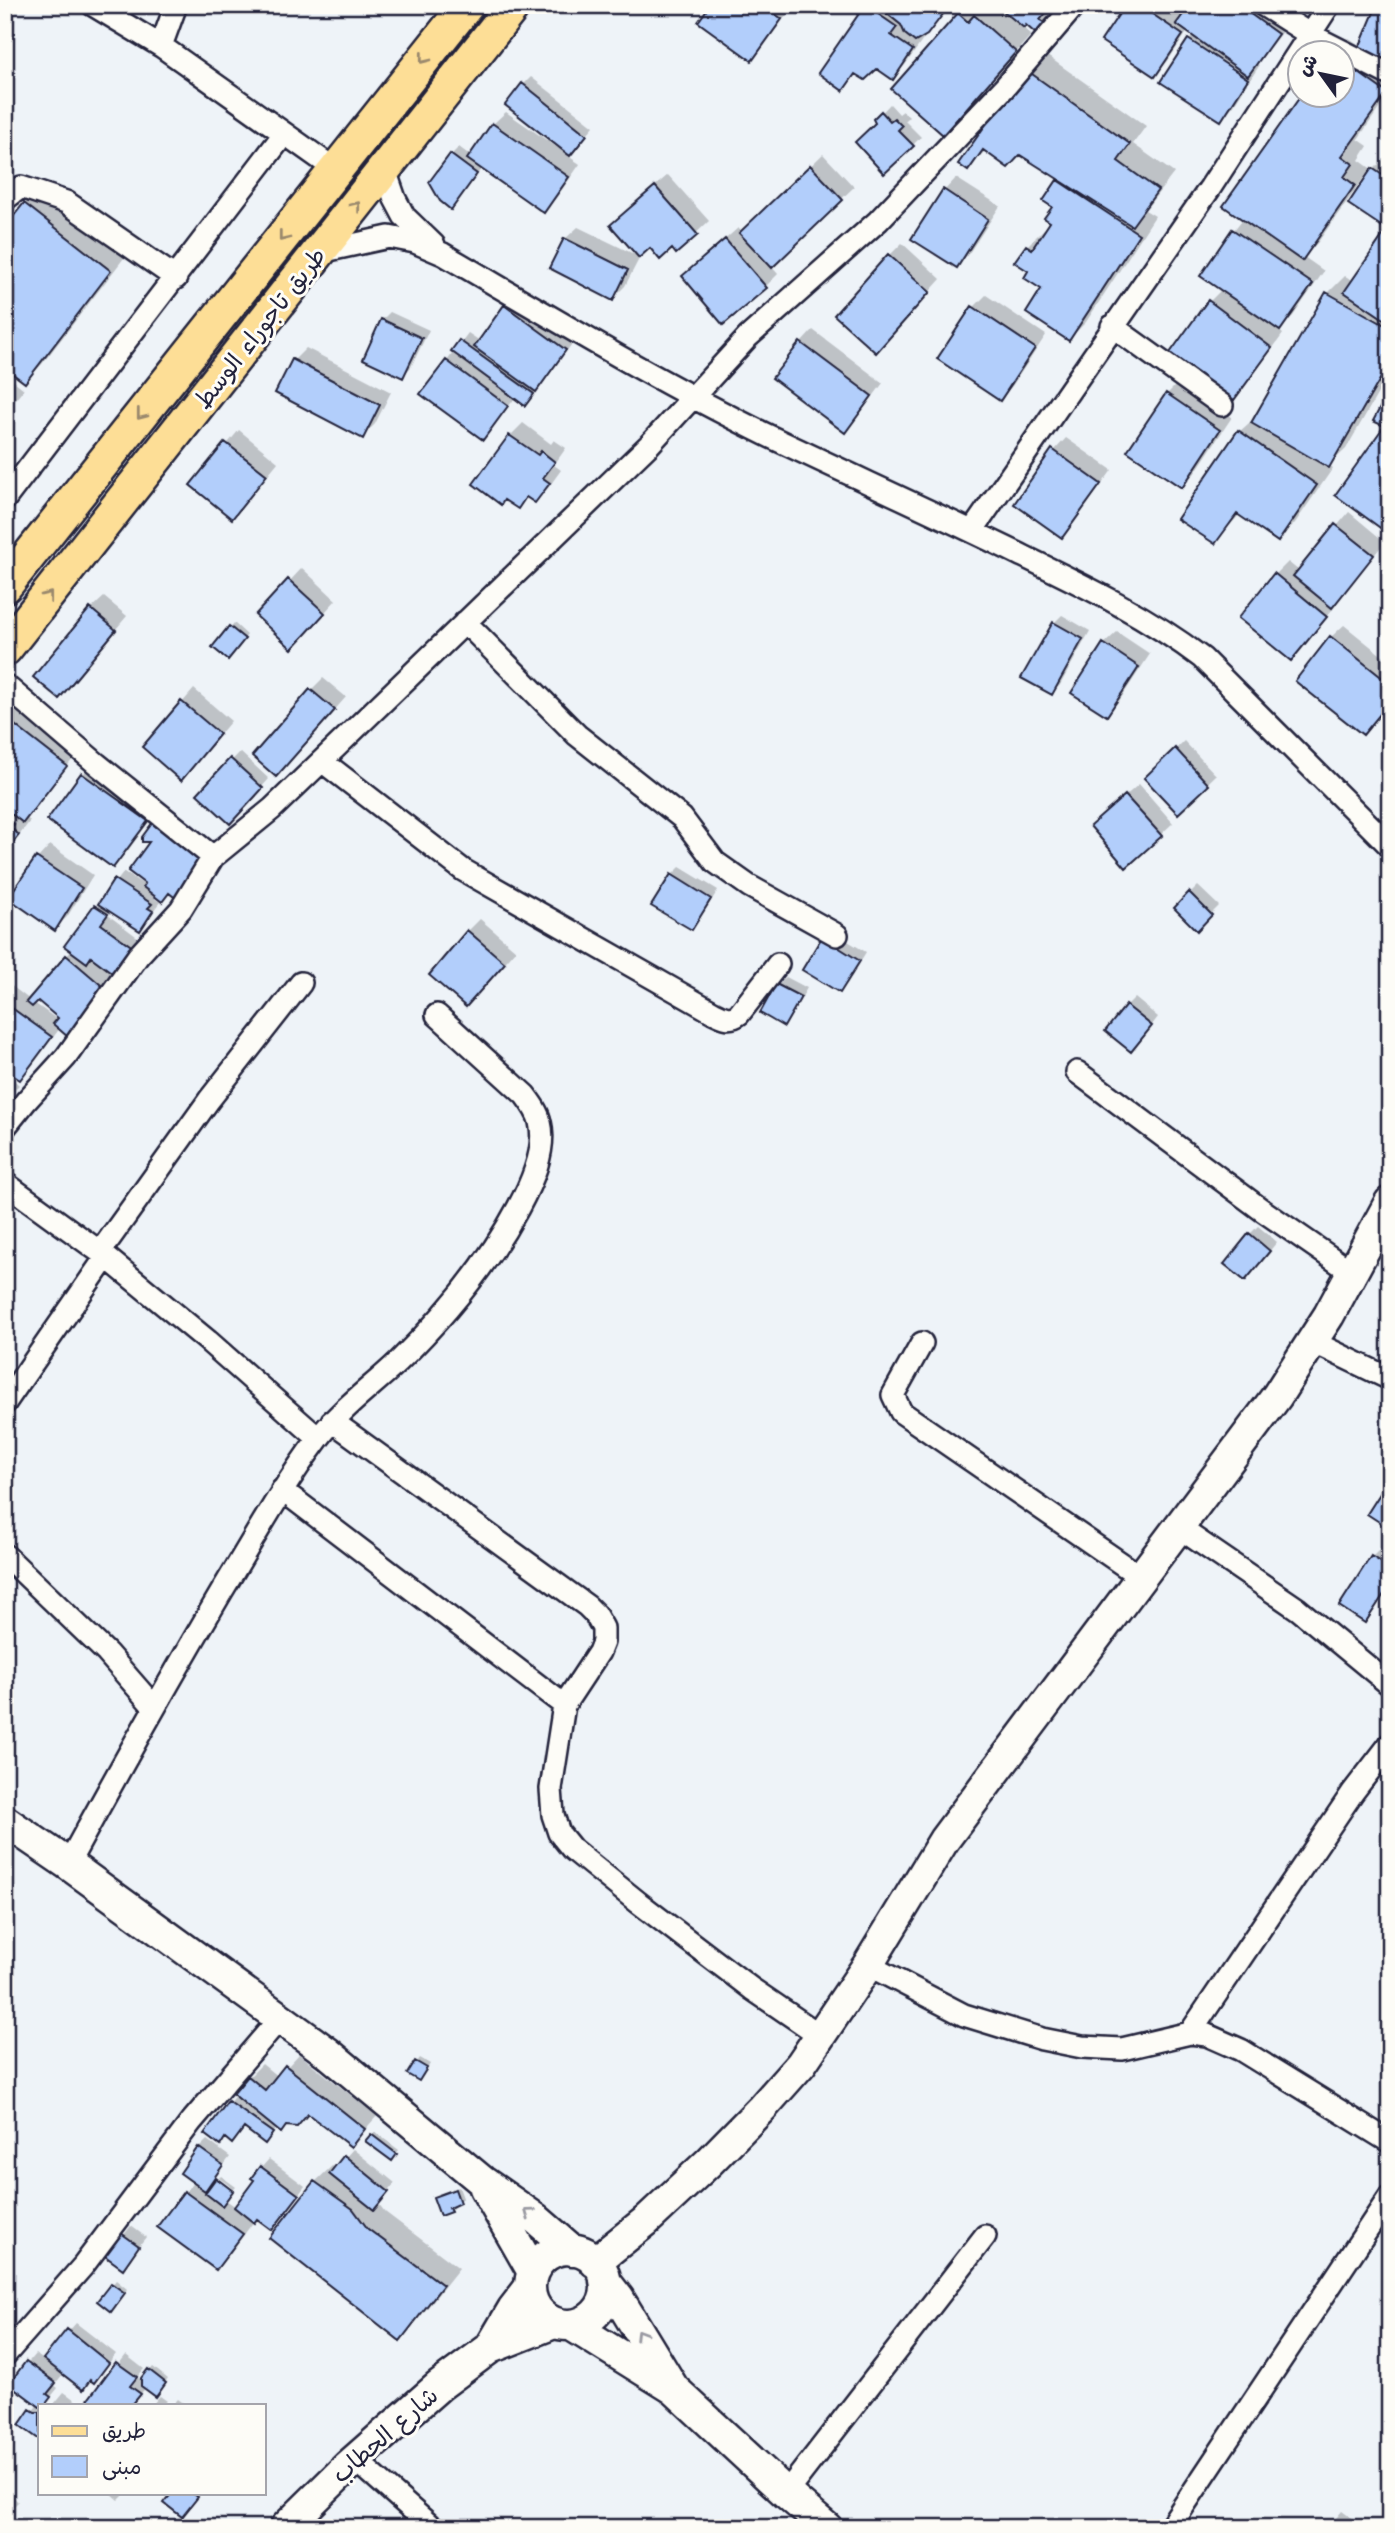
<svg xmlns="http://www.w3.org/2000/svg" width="1395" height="2533" font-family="'Comic Neue','Playpen Sans Arabic',sans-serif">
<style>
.shadow{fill:#0003;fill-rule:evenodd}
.building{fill:#b2cefb;stroke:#22223b;stroke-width:2}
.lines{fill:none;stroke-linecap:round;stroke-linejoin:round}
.street-casing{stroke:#22223b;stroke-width:26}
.secondary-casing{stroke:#22223b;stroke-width:35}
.primary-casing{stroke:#22223b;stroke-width:38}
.street{stroke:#fdfcf7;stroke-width:21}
.secondary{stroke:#fdfcf7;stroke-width:30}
.primary{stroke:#fdde96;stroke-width:33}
.oneway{stroke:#9a896d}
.oneway2{stroke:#9a9aa2}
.labels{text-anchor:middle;stroke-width:6;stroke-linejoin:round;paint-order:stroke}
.street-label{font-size:24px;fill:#22223b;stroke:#fdfcf7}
</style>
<rect width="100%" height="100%" fill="#eef3f8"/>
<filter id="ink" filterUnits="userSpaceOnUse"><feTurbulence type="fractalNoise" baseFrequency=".0143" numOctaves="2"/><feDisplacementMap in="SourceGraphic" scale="14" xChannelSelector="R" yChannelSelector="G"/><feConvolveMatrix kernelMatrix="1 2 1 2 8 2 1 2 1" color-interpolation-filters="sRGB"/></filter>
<g filter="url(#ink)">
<path class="shadow" d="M712 5H793V6L764 46 752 58Z
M867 5H950L935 24 922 36 925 37 905 65 893 77 877 67 858 73 843 89 820 73Z
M969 5H1057L1049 19 1036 31 1026 23 1022 27 1031 35 959 116V14Z
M1127 5H1170L1185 15 1192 5H1268L1290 21 1257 64 1259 66 1233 106 1220 119 1189 41 1194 35 1188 31 1167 62 1155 75Z
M1349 38 1390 66V93L1358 139 1368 146 1359 160 1373 170 1386 157 1390 159V372L1346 449 1329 465 1333 468 1295 523 1278 540 1240 514 1215 542 1239 432 1257 416 1328 293 1345 276 1354 281 1390 230 1373 171 1370 169 1318 242 1304 257 1324 271 1293 316 1278 330 1283 334 1246 385 1234 397 1210 301 1222 289 1203 276 1234 230 1342 94V52H1334Z
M1043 53 1146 126 1133 144 1174 173 1145 210 1155 216 1086 322 1069 339 1044 288 1030 271 1027 246 1044 229 1046 231 1053 221 1058 181 1061 179 1021 153 986 150 968 168Z
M531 77 594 126 568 156 580 164 556 198 544 211 482 168 451 207V155L459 147 471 156 493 124 506 112 558 148 560 146 523 85Z
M890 104 899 114 903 111 909 117 905 121 921 137 885 172 875 120Z
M823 154 854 187 771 266 778 274 765 287 697 264 738 228 742 232Z
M668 175 709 221 676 252 625 212Z
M956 178 1000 206 969 253 957 266 944 191Z
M42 187 127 254 42 364 25 381V204Z
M578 227 640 257 625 286 613 298 565 239Z
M902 243 941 279 888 338 889 256Z
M518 293 578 336 533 395 525 403 516 397 483 438 447 361 468 333 480 341 506 306Z
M986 295 1046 335 1012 386 1000 399 974 307Z
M390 312 429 330 411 367 403 375 382 320Z
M813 330 883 383 857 418 845 430 801 343Z
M306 348 391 392 375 424 362 437 294 360Z
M5 374 24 389 5 413Z
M1179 382 1232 417 1194 474 1181 486 1167 394Z
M523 423 551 444 554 440 566 448 554 465 561 470 548 488 535 501 528 496 517 507 476 484 510 436Z
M239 430 278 462 244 504 193 485Z
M1066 438 1112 470 1074 523 1062 536 1054 451Z
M1349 512 1385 542 1336 601 1338 603 1291 658 1275 575 1288 562 1299 571Z
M302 568 336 600 305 634 258 615Z
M104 597 127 616 59 696 91 609Z
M1062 615 1090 631 1060 685 1052 693 1054 623Z
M234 623 247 635 232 654 214 647Z
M1344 625 1390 662V702L1363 733 1331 637Z
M1117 632 1150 654 1119 701 1107 714 1104 644Z
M323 678 346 697 289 762 311 690Z
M194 689 231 721 193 766 144 747Z
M20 708 78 753 25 817 30 821 5 854V724Z
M1184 741 1216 775 1178 812 1146 778Z
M240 752 269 779 238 813 200 794Z
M95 761 159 808 126 853 113 866 50 819 83 774Z
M1139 784 1173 823 1160 835 1105 814Z
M155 823 170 892 157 896 155 899 160 902 139 929 111 910 108 915 140 939 118 976 60 1028 32 1066 20 1078 5 1067V981L30 1000 72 950 66 946 124 872 146 886ZM38 999 60 1017 58 1020 34 1003Z
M50 845 93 875 67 917 54 929 10 898 38 858Z
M680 867 718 890 699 920 691 928 672 875Z
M1198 886 1219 906 1197 928 1176 908Z
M480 919 516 950 479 992 468 931Z
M831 931 866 952 847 983 839 991Z
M786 977 807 988 791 1016 783 1024 762 1012 778 985Z
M1135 998 1158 1017 1139 1042 1127 1006Z
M5 1071 19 1085 5 1099Z
M1258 1226 1277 1242 1253 1271 1250 1234Z
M1380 1549 1390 1555V1586L1365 1620 1372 1557Z
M299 2054 377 2116 351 2145 309 2113 277 2127 265 2142 245 2127 232 2141 226 2137 220 2144 206 2133 249 2077 262 2064 278 2077Z
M420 2058 430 2064 422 2076 409 2073Z
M375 2132 399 2150 395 2155 372 2136Z
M207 2140 230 2157 207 2187 236 2207 256 2180 253 2177 269 2159 305 2186 280 2220 257 2217 229 2255 216 2268 185 2192 195 2182 199 2148Z
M353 2149 395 2183 378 2203 385 2212 459 2268 416 2322 399 2338 315 2182 332 2166 336 2168Z
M221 2176 236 2187 234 2189 219 2178Z
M459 2187 463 2198 453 2204 454 2207 450 2211 435 2197Z
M131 2226 146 2237 123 2266 108 2255Z
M116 2280 127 2289 114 2306 99 2301Z
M76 2323 116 2354 94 2381 91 2379 82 2388 64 2373 54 2385 58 2388 44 2405 54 2404 64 2392 82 2405H40V2438L22 2425 39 2403 11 2383 35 2354 44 2360Z
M126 2355 144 2369 137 2377 142 2381 153 2367 168 2379 159 2391 146 2387 132 2405H86Z
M160 2396 167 2401 163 2405H152Z
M178 2399 186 2405H173Z
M5 2487 18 2502 5 2515Z
M111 2493H126L119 2500Z
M1342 2511 1365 2528H1328Z"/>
<path class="building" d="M710 5H763L782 19 752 61 698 22Z
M865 5 897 27 891 35 913 50 893 80 877 69 865 80 855 74 843 91 818 73Z
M891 5H950L927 35 915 42 905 34 901 25 885 12Z
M996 5H1058L1052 13 1049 9 1040 20 1045 23 1036 34 1026 25 1024 28Z
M1125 5H1139L1183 35 1155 77 1101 41Z
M1190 5H1238L1278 34 1248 76 1176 24Z
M1377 5H1390V64L1359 48Z
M958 13 968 22 974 15 1016 52 943 135 891 89Z
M1188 39 1248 79 1221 121 1160 82Z
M1342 61 1387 93 1342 156 1353 164 1344 177 1355 185 1302 261 1223 206 1302 94H1342Z
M1025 69 1130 144 1118 161 1158 190 1132 226 1020 155 1008 168 983 150 968 171 958 164Z
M522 83 587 135 570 156 505 105Z
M881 111 890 121 894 118 902 126 898 130 914 146 884 174 855 142 875 123 873 119Z
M492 123 569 177 544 213 467 159Z
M450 154 477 174 451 210 440 201 429 182Z
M810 165 843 200 772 268 739 233Z
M1372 168 1390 180V232L1348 204Z
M1057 180 1139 234 1069 341 1026 313 1041 289 1024 278 1028 271 1014 262 1026 245 1032 249 1050 222 1044 218 1052 207 1043 201Z
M655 186 698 235 676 254 672 249 660 260 650 248 639 258 610 225Z
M943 189 988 219 957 268 911 239Z
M24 203 111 271 25 383 5 368V227Z
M1232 229 1313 284 1280 331 1200 276Z
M1384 234 1390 238V323L1344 292Z
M564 238 628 270 613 301 549 268Z
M725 239 767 288 723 325 682 276Z
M888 254 930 292 876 353 834 315Z
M1326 292 1390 328V362L1329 468 1251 423Z
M1208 300 1272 348 1234 400 1170 353Z
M504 305 566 350 536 392 474 347Z
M972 306 1035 348 1000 401 937 359Z
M381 319 422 338 403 378 363 359Z
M459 340 534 394 525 406 451 351Z
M800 342 872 396 845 433 772 378Z
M292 359 380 405 363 439 275 393Z
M446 360 508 406 483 440 420 394Z
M1390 389V429L1373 421Z
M1166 393 1220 430 1182 488 1127 451Z
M1384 426 1390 430V535L1335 495Z
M1238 430 1317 485 1278 542 1237 514 1215 544 1177 519Z
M509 435 538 455 541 451 555 462 543 478 550 483 535 503 526 497 518 509 504 500 501 505 473 484Z
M225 442 267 475 232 519 190 485Z
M1052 449 1101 484 1062 538 1014 504Z
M1335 524 1374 555 1332 608 1293 576Z
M1274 573 1327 617 1291 661 1238 618Z
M288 579 325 613 292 649 255 615Z
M90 608 116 630 59 699 33 677Z
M1053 622 1083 639 1052 695 1021 678Z
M229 626 245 639 228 660 212 647Z
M1330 636 1390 684V702L1363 735 1295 681Z
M1103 643 1139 667 1107 716 1071 693Z
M310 689 335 710 276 777 252 756Z
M181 701 220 734 181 781 142 747Z
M7 719 67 766 23 823 5 809Z
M1175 748 1209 785 1178 814 1144 778Z
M230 758 263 788 230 824 197 794Z
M81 773 148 821 113 868 47 820Z
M1125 795 1162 836 1126 868 1090 826Z
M5 817 14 824 11 828 19 835 5 853Z
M153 822 206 862 178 900 169 893 162 902 143 887 145 884 128 871 149 842H142V837Z
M36 857 82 888 55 931 8 898Z
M671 874 711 899 692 930 651 906Z
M114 879 152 904 148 908 153 911 140 931 98 904Z
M1189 892 1212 915 1197 931 1174 908Z
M94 905 108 914 101 924 134 948 114 974 91 957 87 963 64 946Z
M467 930 505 963 466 1007 429 975Z
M822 937 860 961 840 993 802 970Z
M66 955 107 990 68 1037 53 1024 58 1018 38 1001 32 1007 26 1002Z
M776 984 801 997 784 1027 760 1013Z
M5 1003 52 1037 20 1080 5 1070Z
M1126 1005 1152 1026 1131 1052 1105 1031Z
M1249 1233 1270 1251 1245 1281 1224 1264Z
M1383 1489 1390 1494V1529L1367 1514Z
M1371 1556 1390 1568V1585L1365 1623 1339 1606Z
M415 2061 427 2068 419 2081 407 2074Z
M285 2065 365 2129 351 2147 308 2114 297 2127 286 2126 281 2133 233 2094 248 2076 265 2090Z
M228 2101 273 2133 265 2144 244 2128 232 2144 225 2138 220 2146 204 2134Z
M371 2134 397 2154 392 2161 365 2141Z
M198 2147 223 2165 205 2191 180 2173Z
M344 2155 389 2192 374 2210 329 2174Z
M260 2166 299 2195 272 2230 257 2219 254 2223 234 2207 254 2180 251 2178Z
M216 2178 233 2191 222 2206 205 2193Z
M314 2181 353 2209 368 2229 443 2285 400 2341 269 2238Z
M455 2189 460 2203 449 2208 451 2212 440 2216 433 2197Z
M184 2191 243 2234 216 2270 157 2227Z
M121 2233 139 2246 123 2269 105 2256Z
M111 2283 125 2293 111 2312 97 2301Z
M67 2329 109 2363 94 2383 90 2380 83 2390 43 2359Z
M26 2361 56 2383 47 2394 51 2397 45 2405 40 2407 9 2384Z
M116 2362 137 2377 130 2386 141 2394 132 2405H84Z
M148 2369 166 2383 156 2397 141 2386V2378Z
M30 2409 35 2412H40V2440L19 2425Z
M172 2493H192L198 2497 182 2517 164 2503Z"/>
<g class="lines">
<defs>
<path id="street" d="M93 5 161 46
M176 5 161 46 336 170
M1263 5 1309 34 1390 75
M385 170 395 199 404 216 434 245
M5 199 21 187 66 202 176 278
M320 252 389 237 415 242 443 254C551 317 658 382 771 437 853 476 937 514 1019 554 1083 585 1146 615 1202 658L1390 846
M1112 326 1222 405
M5 499 284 134
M972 531 1210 188 1329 5
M465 622 577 735 682 818 715 862 749 886 837 935
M5 685 97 764 213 857
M322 761 463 870 713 1012C723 1017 730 1021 739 1014L778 964
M1077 1072 1262 1210 1353 1273
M5 1127 26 1101 66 1057 138 956 181 909 213 857 272 809 649 445 748 337 878 221 1004 88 1075 5
M5 1183 100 1252 208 1341 318 1438
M100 1252 209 1100 301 983
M1313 1342 1390 1379
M922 1343 893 1395 901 1412 1141 1577
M5 1403 106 1257
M332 1421 587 1606 595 1614 603 1628V1642L599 1652 564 1705 551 1789 553 1815 559 1833 572 1849 639 1903 752 1989 821 2036
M282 1490 564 1705
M1178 1527 1298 1609 1390 1685
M5 1555 107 1653 154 1707
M68 1864C118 1772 169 1681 222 1591 253 1540 282 1487 318 1439 340 1409 372 1387 398 1362 445 1316 487 1266 518 1208 531 1184 547 1150 540 1122 538 1112 531 1103 525 1095L437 1015
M868 1965 964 2015 1042 2039 1082 2047 1122 2049 1190 2033 1207 2035 1241 2050 1390 2142
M1190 2033 1353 1792 1390 1744
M5 2355 83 2266 191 2122 281 2017
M355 2459 433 2528
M786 2493 985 2236
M1169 2528 1390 2196"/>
<path id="secondary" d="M5 1821 68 1864 328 2053 482 2181 535 2218 572 2250
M485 2188 533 2272
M530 2287a38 38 0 1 1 76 0a38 38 0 1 1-76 0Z
M595 2262 646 2221 709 2162 762 2108 801 2064 868 1965 944 1840 1277 1396 1329 1315 1390 1202
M605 2281 619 2299 672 2386
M571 2325 674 2389 786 2493 827 2528
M490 2348 513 2309 530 2287
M285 2528 348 2466 439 2386 490 2348 554 2323"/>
<path id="primary" d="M5 586 467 5
M5 649 514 5"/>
</defs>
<use href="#street" class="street-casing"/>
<use href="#secondary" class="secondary-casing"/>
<use href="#primary" class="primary-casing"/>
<use href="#street" class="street"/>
<use href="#secondary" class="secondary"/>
<use href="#primary" class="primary"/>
</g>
<defs><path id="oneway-chevron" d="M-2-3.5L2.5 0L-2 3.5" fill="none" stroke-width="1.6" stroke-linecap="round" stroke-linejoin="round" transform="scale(1.75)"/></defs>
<g class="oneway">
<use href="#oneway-chevron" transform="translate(424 59) rotate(128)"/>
<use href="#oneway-chevron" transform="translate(356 206) rotate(-52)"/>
<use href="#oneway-chevron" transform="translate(283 237) rotate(128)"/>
<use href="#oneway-chevron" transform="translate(141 415) rotate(128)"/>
<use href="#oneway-chevron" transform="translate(48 596) rotate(-52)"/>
</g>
<g class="oneway2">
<use href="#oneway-chevron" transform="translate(529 2213) rotate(-144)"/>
<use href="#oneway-chevron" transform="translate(640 2334) rotate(-122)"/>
</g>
</g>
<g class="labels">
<g class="street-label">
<text transform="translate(260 328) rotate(-52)" y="8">طريق تاجوراء الوسط</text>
<text transform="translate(385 2435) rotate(-41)" y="8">شارع الحطاب</text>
</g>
</g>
<rect width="1395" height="2533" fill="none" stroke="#fdfcf7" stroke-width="28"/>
<rect x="14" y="14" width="1367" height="2505" fill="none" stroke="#22223b" stroke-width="2.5" filter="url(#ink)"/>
<rect x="38" y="2404" width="228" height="91" fill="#fdfcf7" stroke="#a5a5ac" stroke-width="2"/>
<rect x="52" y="2426" width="35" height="10" fill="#fdde96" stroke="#a5a5ac" stroke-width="2"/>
<text x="102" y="2438" font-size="21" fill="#22223b">طريق</text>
<rect x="52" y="2456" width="35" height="21" fill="#b2cefb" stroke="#a5a5ac" stroke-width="2"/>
<text x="102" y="2474" font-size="21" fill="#22223b">مبنى</text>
<g transform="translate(1321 74) rotate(303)"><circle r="33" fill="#fdfcf7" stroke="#a5a5ac" stroke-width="2"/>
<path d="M0-5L12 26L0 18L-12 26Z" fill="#22223b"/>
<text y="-10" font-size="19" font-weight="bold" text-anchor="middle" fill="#22223b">ش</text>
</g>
</svg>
